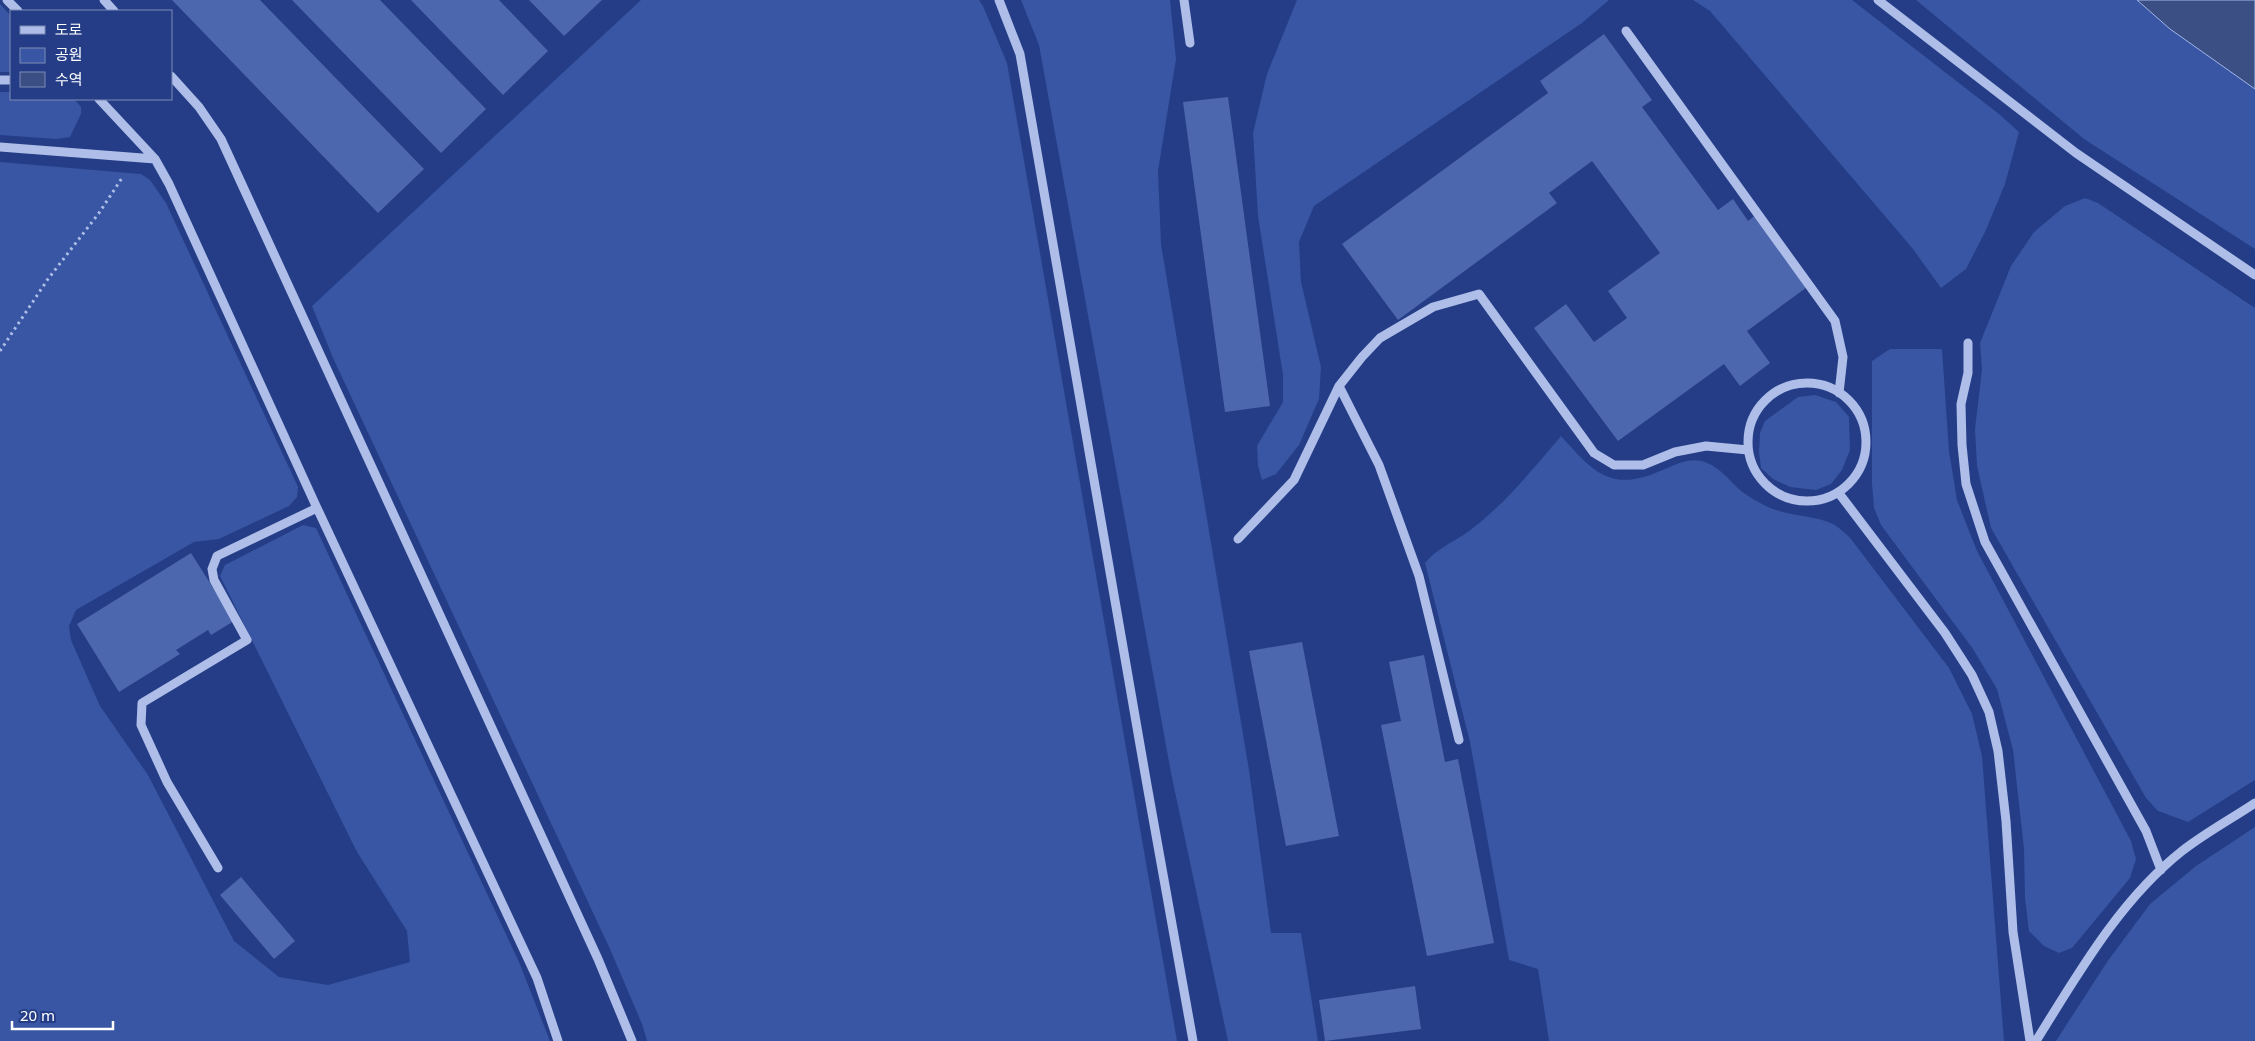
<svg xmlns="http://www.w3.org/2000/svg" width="2255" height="1041" font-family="'Noto Sans','Noto Sans KR',sans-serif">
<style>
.green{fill:#3856a3}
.water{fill:#3c4f84;stroke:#a2b7ea}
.building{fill:#4c67ae}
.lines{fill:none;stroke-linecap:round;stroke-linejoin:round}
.path{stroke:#aebee9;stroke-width:3;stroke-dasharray:2.5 4;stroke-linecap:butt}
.minor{stroke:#aebee9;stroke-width:9}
</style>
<rect width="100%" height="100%" fill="#243d86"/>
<path class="green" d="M641 0H979L983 6 1007 63 1177 1041H647L642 1024 610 949 333 358 312 306Z
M1021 0H1170L1176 59 1158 171 1161 244 1249 770 1271 933H1301L1318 1041H1228L1171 773 1039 45Z
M1297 0H1609L1582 23 1314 206 1299 242 1301 282 1321 367 1319 399 1299 445 1276 474 1262 480 1258 466 1257 446 1283 402V375L1258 216 1253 133 1267 74Z
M1693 0H1852L1999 114 2019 132 2005 184 1986 230 1966 269 1941 288 1913 249 1710 11Z
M1916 0H2137L2170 29 2255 89V249L2084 139Z
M0 4 11 16V72H0Z
M0 92H11V99H74L81 107V114L70 137 56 139 0 135Z
M0 162 141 174 150 180 166 203 298 487 297 497 289 506 219 539 194 542 76 610 69 626 71 640 100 706 148 775 234 941 279 977 328 985 410 962 407 931 357 852 220 576 225 565 303 525 316 528 519 962 550 1041H0Z
M2085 198 2098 203 2255 308V780L2188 822 2158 811 2146 798 1991 528 1977 466 1975 429 1982 369 1980 343 2011 266 2034 232 2065 206Z
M1890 349H1942L1949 451 1957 500 1977 551 2131 841 2136 859 2130 878 2072 948 2059 953 2044 946 2029 931 2025 898 2024 849 2013 750 1997 689 1973 649 1881 525 1874 508 1872 484V361Z
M1815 395 1836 402 1849 417 1850 450 1842 470 1831 484 1816 490 1790 487 1773 479 1761 468 1759 452 1760 433 1765 421 1798 397Z
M1561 436C1596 475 1612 493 1665 469 1676 464 1689 458 1702 461 1719 466 1728 479 1741 491 1748 496 1756 501 1764 505 1786 517 1811 514 1833 524 1840 528 1846 534 1851 539L1949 668 1972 714 1982 756 2004 1041H1549L1538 969 1509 960 1470 742 1425 563C1437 548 1454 542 1469 531 1504 505 1533 469 1561 436Z
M2255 827V1041H2056L2107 962 2150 904 2196 866Z"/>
<path class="water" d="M2137 0H2255V89L2170 29Z"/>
<path class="building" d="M172 0H260L424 169 378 213Z
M292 0H380L486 109 441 153Z
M411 0H499L548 51 503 95Z
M529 0H602L564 36Z
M1604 34 1652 100 1642 107 1718 210 1733 199 1748 221 1757 214 1810 285 1747 331 1770 363 1740 386 1724 364 1618 441 1534 328 1566 304 1594 342 1627 318 1608 291 1660 253 1592 161 1549 193 1557 203 1398 320 1342 244 1548 93 1540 81Z
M1228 97 1270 406 1225 412 1183 102Z
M191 553 234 621 211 635 208 630 176 650 180 654 119 692 77 624Z
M1302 642 1339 836 1286 846 1249 651Z
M1424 655 1445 762 1458 759 1494 943 1427 956 1381 725 1401 721 1389 662Z
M241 877 295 941 274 959 220 895Z
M1415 986 1421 1029 1325 1041 1319 1000Z"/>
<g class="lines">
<path class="path" d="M0 351 48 279 99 213 122 178"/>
<path class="minor" d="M7 0 18 11
M104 0 114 11
M999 0 1020 54 1147 785 1193 1041
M1184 0 1190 43
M1878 0 2076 153 2255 275
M1626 31 1835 321 1843 357 1839 393
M171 76 199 107 221 139 598 959 632 1041
M0 80H11
M99 99 155 159 169 184 317 508 537 978 558 1041
M0 147 155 159
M1968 343V373L1961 404 1962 445 1966 484 1985 542 2146 831 2161 870
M1748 442a59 59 0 1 1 118 0a59 59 0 1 1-118 0Z
M1339 386 1379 465 1419 576 1459 740
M1838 492 1945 633 1972 675 1989 712 1998 751 2006 821 2013 932 2030 1041
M1238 539 1294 480 1339 386 1362 357 1380 338 1433 307 1479 294 1594 453 1614 465H1643L1675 452 1706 446 1748 450
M218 868 167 782 141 725 142 703 247 640 214 580 212 569 217 556 317 508
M2036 1041C2078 974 2119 901 2182 851 2205 833 2231 819 2255 803"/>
</g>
<rect x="10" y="10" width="162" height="90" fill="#243d86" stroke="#7c8bb6"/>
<rect x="20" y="26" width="25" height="8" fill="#aebee9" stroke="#7c8bb6"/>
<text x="55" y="35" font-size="15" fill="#ffffff">도로</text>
<rect x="20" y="48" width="25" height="15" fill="#3856a3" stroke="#7c8bb6"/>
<text x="55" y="60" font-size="15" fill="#ffffff">공원</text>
<rect x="20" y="72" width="25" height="15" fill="#3c4f84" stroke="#7c8bb6"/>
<text x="55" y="85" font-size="15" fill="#ffffff">수역</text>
<path d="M12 1021v8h101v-8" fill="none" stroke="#ffffff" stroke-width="2.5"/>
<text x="20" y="1021" font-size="15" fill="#ffffff" stroke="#243d86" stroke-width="4" paint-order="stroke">20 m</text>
</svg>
